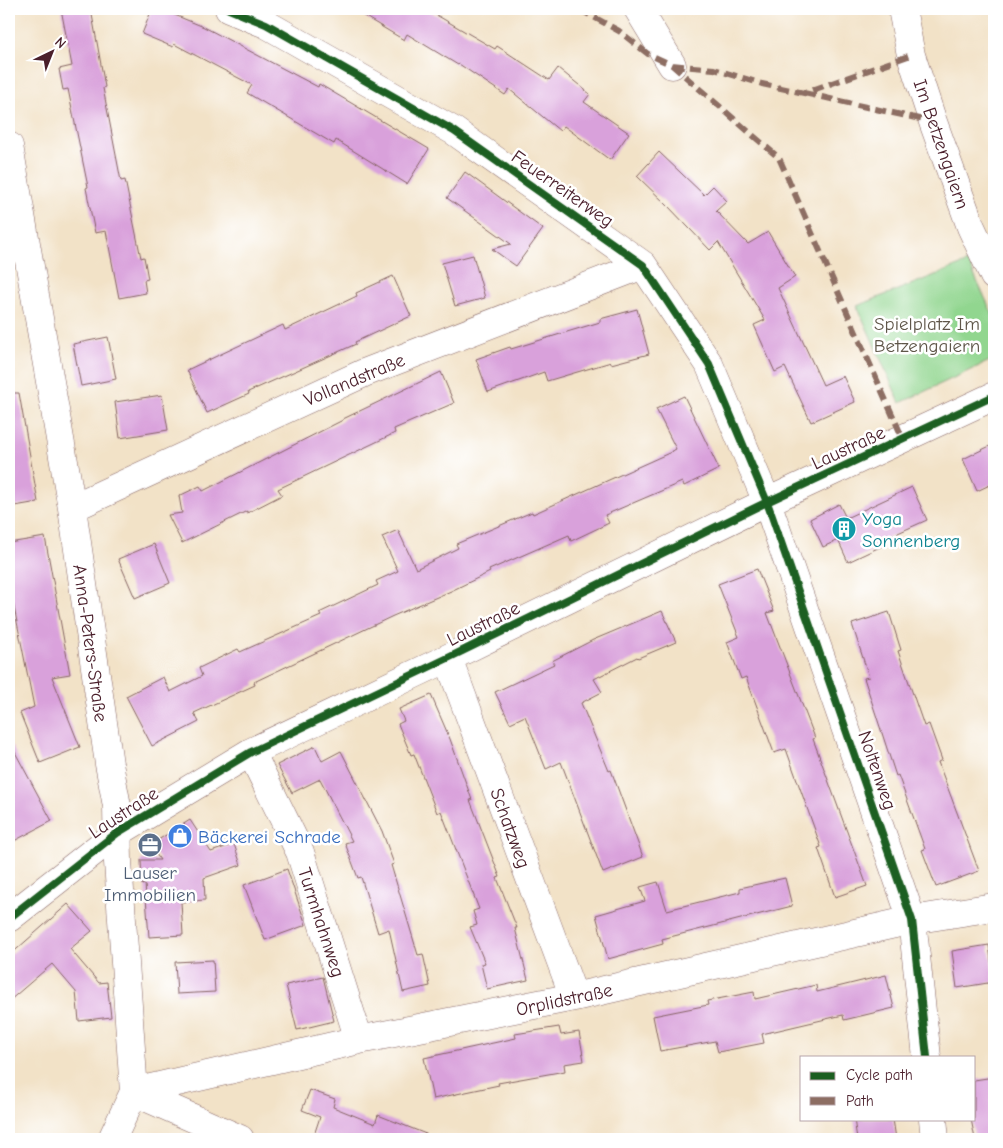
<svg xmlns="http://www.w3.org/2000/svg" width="1003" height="1148" font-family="'Comic Neue',sans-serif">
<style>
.green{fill:#91d68f;stroke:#6e7a5d}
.building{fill:#d9a1db}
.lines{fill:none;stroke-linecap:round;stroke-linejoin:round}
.minor-casing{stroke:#856362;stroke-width:29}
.minor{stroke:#fff;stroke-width:28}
.quiet{stroke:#8d6e63;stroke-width:6;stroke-dasharray:12 6;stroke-linecap:butt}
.cycleway-casing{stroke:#fff;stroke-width:11}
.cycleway{stroke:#1b5e20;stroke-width:8}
.labels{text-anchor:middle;stroke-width:5;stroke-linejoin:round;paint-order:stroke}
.street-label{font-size:19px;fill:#4a1f2b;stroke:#fff}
.park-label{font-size:19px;fill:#5f5649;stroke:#fff}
.culture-label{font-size:19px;fill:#0d838f;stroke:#fff;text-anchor:start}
.shop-label{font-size:19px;fill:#366cbe;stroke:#fff;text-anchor:start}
.service-label{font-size:19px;fill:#4e5e75;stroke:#fff}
</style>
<rect width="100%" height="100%" fill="#fff"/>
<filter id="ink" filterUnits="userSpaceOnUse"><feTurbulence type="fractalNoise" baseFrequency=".02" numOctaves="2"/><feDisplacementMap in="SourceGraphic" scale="10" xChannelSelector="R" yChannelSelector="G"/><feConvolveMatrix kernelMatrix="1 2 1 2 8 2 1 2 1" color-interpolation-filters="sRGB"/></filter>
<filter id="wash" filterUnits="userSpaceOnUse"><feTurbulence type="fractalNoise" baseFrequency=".0096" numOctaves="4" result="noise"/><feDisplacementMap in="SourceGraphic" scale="20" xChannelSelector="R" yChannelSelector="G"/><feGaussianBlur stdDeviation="1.12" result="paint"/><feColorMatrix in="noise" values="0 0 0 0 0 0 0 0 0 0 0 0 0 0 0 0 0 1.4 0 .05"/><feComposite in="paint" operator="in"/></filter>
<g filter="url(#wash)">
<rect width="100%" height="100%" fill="#f2e2c7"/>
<path class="green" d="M968 262 994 317V359L900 403 857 306Z"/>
<g id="blocks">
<path class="building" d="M61 9H91L105 87 103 88 121 181 125 180 141 258 144 257 148 279 144 280 146 293 119 298 106 231 95 233 86 188 88 187 68 89 63 90 59 69 72 66Z
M152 9H160L204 27 318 87 319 84 429 149 407 184 336 140 334 144 247 93 252 85 174 44 173 47 142 34Z
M352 9H426L495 49 497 46 549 80 558 68 590 94 584 102 629 133 610 160 564 126 560 131 509 89 505 95 459 64 458 65 407 34 404 40Z
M659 152 704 195 713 186 727 201 716 211 748 244 768 232 795 277 778 288 823 385 843 376 855 402 811 422 785 367 775 372 754 325 765 320 718 242 710 250 667 205 637 176Z
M465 172 543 229 516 266 492 249 511 244 447 198Z
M473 255 485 298 455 306 442 263Z
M393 276 411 316 355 342 356 344 248 392 249 394 207 413 187 370 283 325 285 330 357 296 356 293Z
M637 309 649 354 611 364V362L547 381 544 372 488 392 476 359 510 347 511 349 600 322V319Z
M108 337 116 379 81 386 73 344Z
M441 372 454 403 394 429 395 433 278 489 282 495 247 513V511L182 543 168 515 182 513 179 496 200 486 203 491 343 420V419Z
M9 393H19L38 502 9 507Z
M162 395 168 430 120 438 115 402Z
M684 396 719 469 684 486 682 482 605 515 609 523 571 541 569 535 489 570 490 572 451 591 393 616 254 682 255 685 194 713 199 722 152 746 126 696 163 677 170 692 202 676 199 668 238 649 240 652 321 616 319 613 378 585 376 581 398 571 382 537 398 530 416 569 458 548 456 544 532 512 533 514 669 453 676 449 656 409Z
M994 444V483L977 491 963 459Z
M912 487 927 520 880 541 882 546 848 562 838 540 823 547 810 519 839 504 846 518Z
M45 537 70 674 52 677 80 747 40 763 20 713 34 707 9 582V543Z
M154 544 170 583 135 598 118 559Z
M757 569 774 611 767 613 815 738 813 739 867 886 835 897 818 848 821 847 786 749 774 753 746 677 741 679 727 642 739 637 718 584Z
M662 611 676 642 638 658 637 657 594 679 602 692 581 703 609 771 611 770 643 857 603 873 561 762 546 769 525 716 510 723 495 692 554 664 552 661 593 640Z
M889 612 901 650 898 651 924 726 929 724 942 760 938 762 979 871 936 887 922 850 925 849 898 775 896 776 864 678 869 677 852 624Z
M431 695 450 739 472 800H470L500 877 497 878 517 928H515L528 980 487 989 481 964 485 963 470 927 477 925 473 911 479 909 441 811 437 813 414 754 411 755 398 724 404 721 399 709Z
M9 741 52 821 14 841 9 831Z
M315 746 322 761 341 751 382 831 394 864 391 865 418 955 423 954 430 986 403 992 389 929 378 933 361 877 358 878 345 843 352 841 320 779 292 793 277 765Z
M190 820 211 852 234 844 241 865 204 878 205 900 181 902 183 935 149 937 145 884 142 885 141 860H160L150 845Z
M287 869 306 925 265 940 244 885Z
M785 878 792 906 662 939 663 944 608 959 596 915 645 901 640 887 658 882 667 910 740 892V888Z
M68 904 92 931 70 949 99 983 107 982 111 1017 79 1021 76 992 52 964 9 1001V956Z
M989 945 994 982 957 988 952 951Z
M213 960 215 992 177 994 175 962Z
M886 975 894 1008 844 1020 843 1015 762 1034 764 1043 718 1052 715 1041 660 1051 653 1016 708 1005 707 1001 754 992 755 999 816 985 817 992Z
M323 977 334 1021 297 1030 286 985Z
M559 1027 561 1035 579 1032 584 1061 564 1064 565 1071 498 1083 499 1085 433 1099 424 1058 516 1038 515 1034Z
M994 1077V1139H975L971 1119H974V1080Z
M310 1090 335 1099 333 1107 375 1124 378 1115 436 1138 435 1139H325L314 1135 320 1117 302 1110Z
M854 1119H893L896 1139H857Z"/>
</g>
</g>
<g filter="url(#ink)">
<use href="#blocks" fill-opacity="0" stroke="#856362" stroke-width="1"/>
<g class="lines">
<defs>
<path id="minor" d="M229 9 266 24 454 131 643 265 709 364 767 502 912 920 927 1057
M638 9 672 65
M902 9 911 55 933 122 971 227 994 276
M9 146 72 508 109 764 117 806 118 862 134 1092 112 1139
M72 508 364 373 643 265
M448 658 574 997
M251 752 300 852 359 1040
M9 918 117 833 251 752 448 658 767 502 994 396
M134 1092 359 1040 574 997 912 920 994 907
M134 1092 240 1139
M933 1119 935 1139"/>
</defs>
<use href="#minor" class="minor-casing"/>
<use href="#minor" class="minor"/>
<path class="quiet" d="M579 9 619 31 648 54 672 65 779 158 903 439
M625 9 641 13
M672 65 714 69 762 84 804 93 911 55
M804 93 933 122"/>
<defs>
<path id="cycleway" d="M229 9 266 24 454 131 643 265 709 364 767 502 912 920 927 1057
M9 918 117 833 251 752 448 658 767 502 994 396"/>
</defs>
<use href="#cycleway" class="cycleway-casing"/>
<use href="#cycleway" class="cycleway"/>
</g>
</g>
<defs>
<symbol id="building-disc" viewBox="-11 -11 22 22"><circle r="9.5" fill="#0f9aa8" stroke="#fff"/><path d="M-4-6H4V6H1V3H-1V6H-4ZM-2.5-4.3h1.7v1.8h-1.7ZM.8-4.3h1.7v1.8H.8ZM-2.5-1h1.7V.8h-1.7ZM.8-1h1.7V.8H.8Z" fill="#fff"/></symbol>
<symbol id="shop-disc" viewBox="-11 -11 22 22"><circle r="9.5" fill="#3f7fe0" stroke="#fff"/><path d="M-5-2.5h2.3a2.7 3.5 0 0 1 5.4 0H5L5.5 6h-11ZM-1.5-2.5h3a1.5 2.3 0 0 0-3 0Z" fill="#fff"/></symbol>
<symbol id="office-disc" viewBox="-11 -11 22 22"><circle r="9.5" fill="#5c6f8a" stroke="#fff"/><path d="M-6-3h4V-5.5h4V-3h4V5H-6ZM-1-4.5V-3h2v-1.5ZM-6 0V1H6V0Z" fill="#fff"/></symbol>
</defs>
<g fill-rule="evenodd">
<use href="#building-disc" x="830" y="515" width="28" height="28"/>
<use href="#shop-disc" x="166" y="822" width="28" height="28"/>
<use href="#office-disc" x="136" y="831" width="28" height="28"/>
</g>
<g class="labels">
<g class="street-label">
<text transform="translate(942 144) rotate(71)" y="7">Im Betzengaiern</text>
<text transform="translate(563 188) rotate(35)" y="7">Feuerreiterweg</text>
<text transform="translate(354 379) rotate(-23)" y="7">Vollandstraße</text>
<text transform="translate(848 447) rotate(-25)" y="7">Laustraße</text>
<text transform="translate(483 623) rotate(-26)" y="7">Laustraße</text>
<text transform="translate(91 643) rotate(82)" y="7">Anna-Peters-Straße</text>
<text transform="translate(878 770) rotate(71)" y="7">Noltenweg</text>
<text transform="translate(123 812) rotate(-33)" y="7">Laustraße</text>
<text transform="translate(511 828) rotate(70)" y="7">Schatzweg</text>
<text transform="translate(322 922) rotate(72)" y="7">Turmhahnweg</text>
<text transform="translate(564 999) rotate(-12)" y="7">Orplidstraße</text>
</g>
<g class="park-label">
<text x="927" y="330">Spielplatz Im<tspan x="927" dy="22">Betzengaiern</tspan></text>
</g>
<g class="culture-label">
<text x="862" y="525">Yoga<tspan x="862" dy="22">Sonnenberg</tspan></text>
</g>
<g class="shop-label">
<text x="198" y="843">Bäckerei Schrade</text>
</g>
<g class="service-label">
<text x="150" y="879">Lauser<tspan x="150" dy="22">Immobilien</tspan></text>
</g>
</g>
<rect width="1003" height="1148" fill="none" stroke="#fff" stroke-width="30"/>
<rect x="800" y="1056" width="175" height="65" fill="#ffffff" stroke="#b7a5aa"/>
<rect x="810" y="1072" width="25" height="8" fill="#1b5e20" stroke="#b7a5aa"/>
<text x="846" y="1080" font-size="15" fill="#4a1f2b">Cycle path</text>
<rect x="810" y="1097" width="25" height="8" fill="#8d6e63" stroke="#b7a5aa"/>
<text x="846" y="1106" font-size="15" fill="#4a1f2b">Path</text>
<g transform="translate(52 52) rotate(43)" stroke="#ffffff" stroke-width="4" paint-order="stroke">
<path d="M0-4L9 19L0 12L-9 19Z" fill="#4a1f2b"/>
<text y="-8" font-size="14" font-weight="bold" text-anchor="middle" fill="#4a1f2b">N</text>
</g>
</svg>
